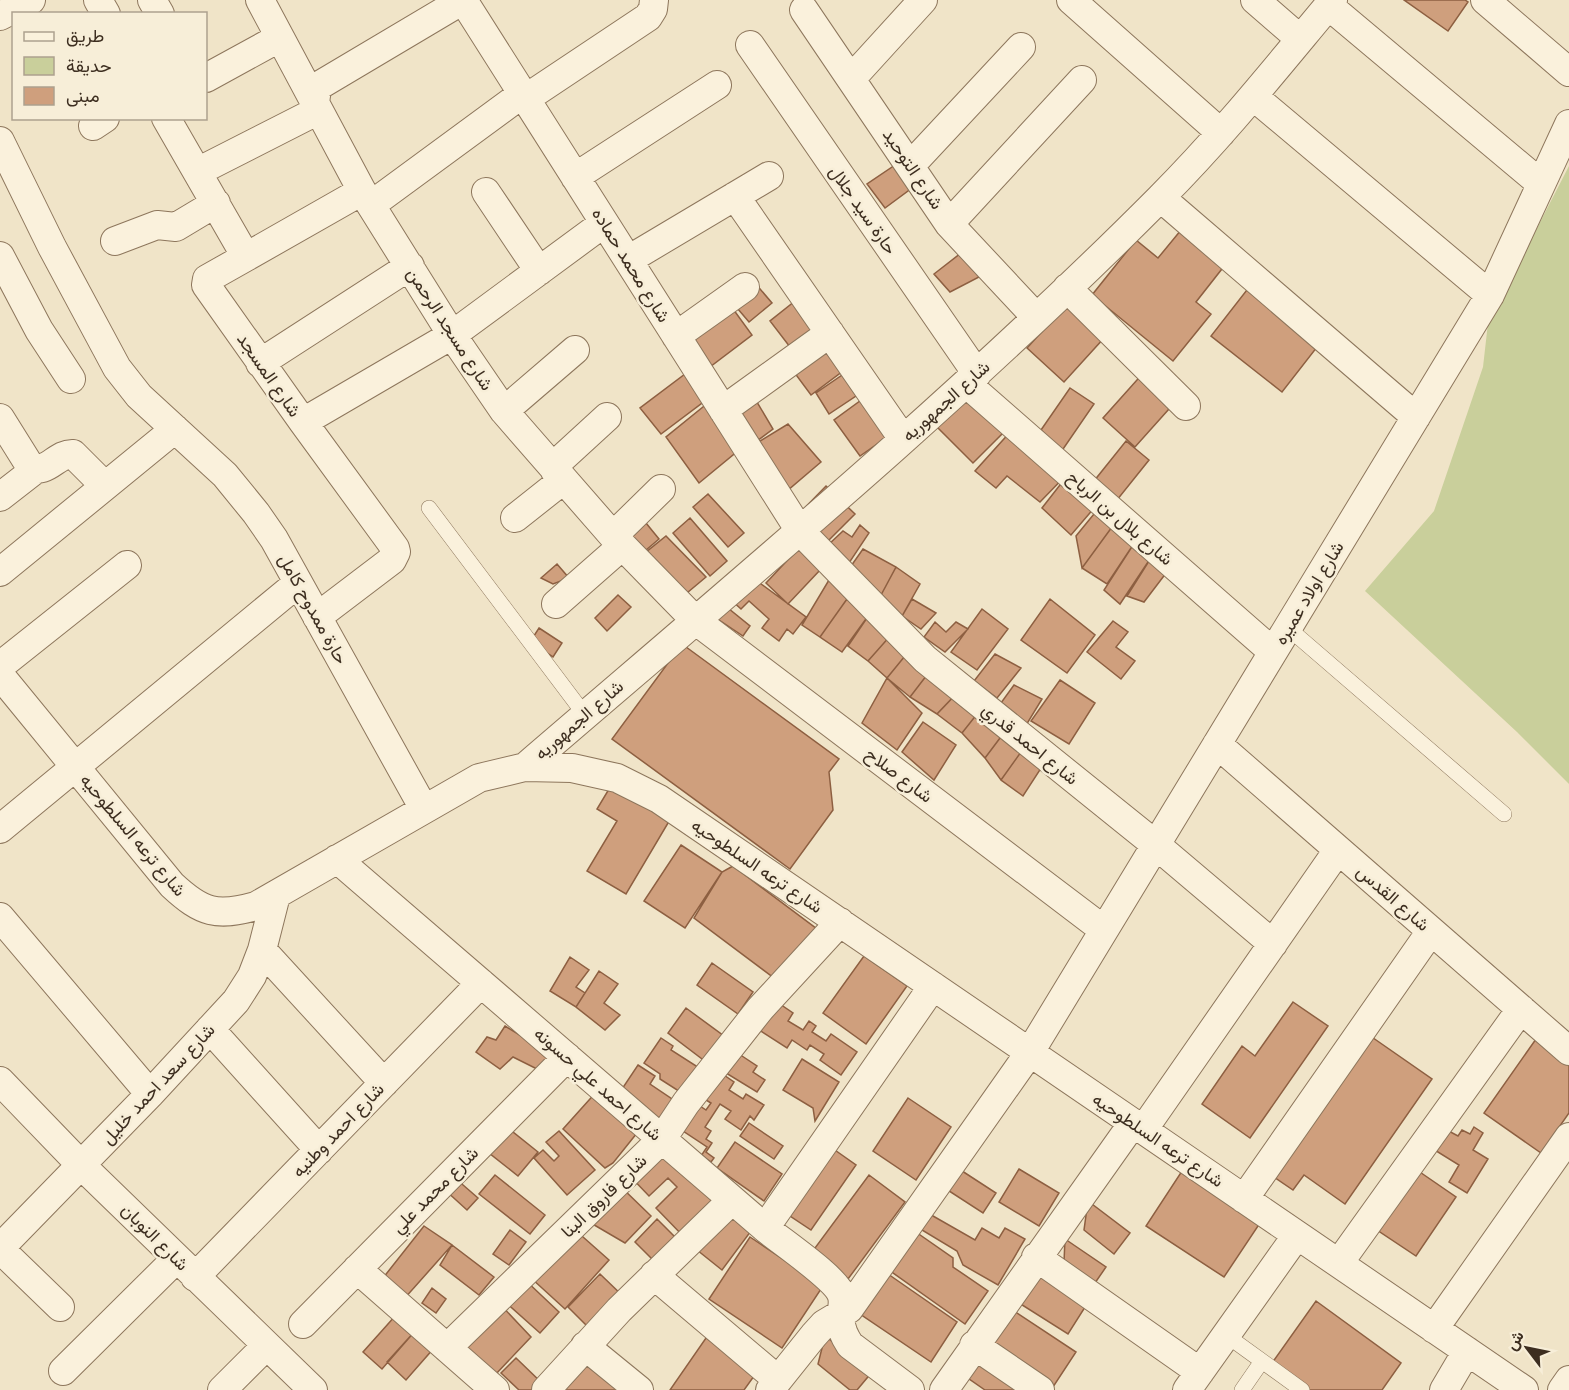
<svg xmlns="http://www.w3.org/2000/svg" width="1569" height="1390" font-family="'Playfair Display',Vazirmatn,serif">
<style>
.green{fill:#c9cf9b}
.building{fill:#cf9f7d;stroke:#8d5f41;stroke-width:1.5}
.lines{fill:none;stroke-linecap:round;stroke-linejoin:round}
.lane-casing{stroke:#8d765c;stroke-width:16}
.street-casing{stroke:#8d765c;stroke-width:30}
.lane{stroke:#faf1dc;stroke-width:15}
.street{stroke:#faf1dc;stroke-width:28}
.labels{text-anchor:middle;stroke-width:5;stroke-linejoin:round;paint-order:stroke}
.street-label{font-size:18px;fill:#3d2e20;stroke:#f7eed8}
</style>
<rect width="100%" height="100%" fill="#f0e4c8"/>
<path class="green" d="M1569 166V784L1517 732 1365 591 1434 511 1483 367 1488 323Z"/>
<path class="building" d="M1404 0H1465L1468 2 1448 31Z
M901 161 916 185 885 208 867 184Z
M1181 230 1225 265 1196 302 1211 314 1173 361 1092 295 1136 240 1158 258Z
M961 253 979 277 950 292 934 274Z
M755 283 772 303 749 322 732 302Z
M1250 286 1321 342 1282 392 1211 336Z
M795 301 816 329 790 347 770 321Z
M728 302 752 335 702 373 678 341Z
M1066 305 1104 338 1064 382 1027 348Z
M824 337 847 368 811 395 788 364Z
M693 368 714 394 661 434 640 408Z
M848 371 862 392 829 414 816 393Z
M1145 371 1177 400 1135 447 1103 418Z
M1070 388 1094 404 1061 452 1041 430Z
M967 391 1009 427 973 463 932 422Z
M751 392 773 429 749 447 726 409Z
M714 398 745 445 699 483 666 437Z
M864 398 890 435 860 456 834 420Z
M788 424 821 462 781 496 752 446Z
M1012 430 1074 467 1040 502 1007 476 996 488 975 471Z
M1126 441 1149 460 1117 500 1094 481Z
M1074 467 1107 493 1071 535 1042 508Z
M826 486 855 514 821 548 793 520Z
M708 494 744 533 728 547 693 507Z
M1103 503 1112 527 1082 568 1076 536Z
M637 512 659 539 639 556 616 528Z
M690 518 727 561 710 576 673 533Z
M860 525 869 533 845 569 828 545 843 531 852 537Z
M1112 527 1135 542 1107 584 1082 568Z
M666 536 706 577 675 603 640 557Z
M1135 542 1154 553 1120 604 1104 590Z
M799 548 821 569 788 604 766 583Z
M863 549 896 567 881 595 844 576Z
M1154 553 1173 564 1144 602 1127 596Z
M557 564 569 578 553 584 541 578Z
M896 567 920 584 902 616 881 595Z
M832 575 847 599 820 637 802 625Z
M753 578 806 617 793 634 787 629 779 641 762 628 769 619 749 601 741 609 729 598Z
M618 595 631 607 607 631 595 618Z
M847 599 871 612 842 652 820 637Z
M912 599 936 613 921 629 902 616Z
M1050 599 1095 635 1067 673 1021 640Z
M723 604 750 626 743 636 710 614Z
M982 609 1008 629 977 670 951 652Z
M871 612 891 635 868 661 848 646Z
M1113 621 1128 632 1116 647 1135 661 1121 679 1087 652Z
M935 622 946 632 956 622 968 629 945 652 924 637Z
M539 628 562 643 553 657 530 642Z
M891 635 909 651 887 678 868 661Z
M682 644 839 759 829 772 833 810 790 869 612 739Z
M909 651 930 671 910 697 887 678Z
M995 654 1021 668 997 698 974 681Z
M930 671 958 692 937 714 910 697Z
M887 678 922 713 897 750 862 723Z
M1060 680 1095 703 1069 744 1031 721Z
M1014 685 1042 699 1025 727 998 707Z
M958 692 981 709 962 733 937 714Z
M981 709 1006 730 985 758 962 733Z
M923 722 956 745 934 780 902 752Z
M1006 730 1026 745 1001 780 985 758Z
M1026 745 1045 762 1023 796 1001 780Z
M612 784 671 818 626 894 587 871 617 821 597 809Z
M681 845 722 872 685 928 644 901Z
M733 866 821 932 782 984 694 918 722 872Z
M864 956 907 986 866 1044 823 1013Z
M570 957 589 970 576 987 585 993 576 1007 550 991Z
M712 963 753 992 738 1014 697 985Z
M599 971 618 984 604 1003 620 1015 605 1030 576 1007Z
M771 998 793 1013 788 1021 803 1030 809 1021 816 1026 812 1032 826 1041 831 1034 857 1052 841 1075 820 1060 824 1054 810 1045 807 1050 792 1040 787 1048 753 1026Z
M1293 1002 1328 1026 1250 1138 1202 1104 1242 1046 1255 1056Z
M686 1008 724 1036 706 1062 668 1033Z
M505 1026 554 1056 543 1072 513 1057 500 1069 476 1052 487 1037 496 1040Z
M1366 1033 1432 1079 1345 1204 1304 1175 1293 1190 1268 1173Z
M661 1038 673 1046 671 1050 704 1071 688 1097 660 1079V1074L644 1063Z
M1536 1039 1569 1062V1113L1541 1153 1484 1113Z
M739 1054 757 1066 753 1072 765 1080 757 1092 726 1073Z
M802 1059 839 1082 815 1121 813 1108 783 1090Z
M638 1065 655 1076 650 1084 678 1103 664 1125 618 1095Z
M718 1071 734 1082 729 1090 743 1099 746 1094 764 1105 754 1120 750 1116 741 1130 725 1119 731 1111 720 1104 705 1127 711 1131 706 1139 712 1143 706 1152 714 1158 711 1162 701 1156 707 1147 677 1127 694 1102 706 1110 711 1103 701 1097Z
M598 1090 641 1128 613 1163 605 1168 563 1129Z
M908 1098 951 1127 916 1180 873 1151Z
M749 1123 783 1146 774 1159 740 1136Z
M503 1124 538 1152 518 1176 484 1149Z
M1474 1127 1483 1133 1473 1150 1488 1159 1467 1193 1449 1182 1459 1165 1433 1149 1445 1129 1458 1136 1462 1130 1470 1134Z
M559 1131 595 1170 567 1195 534 1158 543 1150 554 1161 559 1156 546 1142Z
M662 1142 721 1205 686 1239 656 1208 677 1187 668 1178 649 1196 628 1174Z
M735 1142 782 1174 764 1201 717 1168Z
M832 1148 856 1165 811 1230 787 1214Z
M1414 1168 1456 1197 1416 1256 1374 1228Z
M959 1169 996 1193 983 1213 946 1189Z
M1019 1169 1059 1193 1039 1226 999 1202Z
M1182 1171 1260 1223 1224 1277 1146 1226Z
M495 1175 545 1215 530 1234 479 1194Z
M869 1175 905 1202 848 1279 812 1252Z
M455 1178 478 1198 467 1210 445 1190Z
M618 1184 651 1216 625 1243 584 1219Z
M1088 1201 1130 1233 1114 1254 1084 1230Z
M724 1212 751 1231 722 1270 692 1246Z
M926 1212 975 1240 982 1228 999 1238 1005 1228 1025 1239 998 1285 963 1265 957 1251 917 1227Z
M657 1219 681 1243 659 1266 635 1242Z
M424 1226 452 1245 404 1299 383 1278Z
M574 1229 609 1260 565 1309 531 1278Z
M510 1230 526 1242 509 1265 493 1254Z
M913 1230 953 1258V1267L988 1291 965 1324 886 1268Z
M750 1237 823 1286 782 1348 709 1299Z
M1065 1239 1106 1267 1095 1283 1064 1262Z
M452 1245 494 1277 479 1295 440 1265Z
M1038 1273 1087 1304 1068 1334 1019 1303Z
M600 1274 626 1299 594 1333 568 1307Z
M888 1274 957 1322 931 1362 860 1314Z
M523 1278 559 1312 540 1333 503 1300Z
M432 1288 446 1299 436 1313 422 1303Z
M1316 1301 1401 1363 1382 1390H1310L1272 1363Z
M498 1302 531 1337 495 1375 456 1343Z
M1011 1309 1076 1352 1053 1387 988 1343Z
M396 1315 415 1331 382 1369 363 1352Z
M415 1331 434 1348 406 1380 387 1362Z
M825 1336 872 1372 857 1390H850L818 1364Z
M706 1338 757 1372 744 1390H670Z
M977 1354 1021 1390H985L962 1374Z
M516 1358 545 1386 541 1390H519L501 1373Z
M583 1359 623 1390H560Z"/>
<g class="lines">
<defs>
<path id="lane" d="M429 508 585 715
M1287 627 1504 814
M1226 1335 1302 1390
M1242 1390 1262 1361"/>
<path id="street" d="M98 0 106 14
M152 0 160 14
M260 0 362 191 452 335 504 411 613 536 695 620 1104 930
M463 0 800 531 925 659 1156 845 1273 944
M1071 0 1221 133
M1255 0 1300 39
M1485 0 1569 72
M1329 6 1540 183
M804 10 949 224 1036 317
M0 16 31 0
M750 45 977 374
M206 78 279 38
M851 79 923 0
M1253 96 1490 295
M525 99 648 17 653 9 654 0
M166 118 246 257 207 279 206 285 303 422 395 548 396 552 392 560 317 617
M93 126 105 118
M0 141 52 247 117 368 139 396 225 475 256 513 274 539 424 809
M910 166 1021 47
M197 172 311 114C318 105 313 94 320 85L463 0
M575 177 717 85
M486 192 539 271
M735 196 903 439
M1161 198 1416 417
M371 205 522 94
M949 224 1082 80
M115 241 157 225 176 227 216 203
M0 256 39 330 71 379
M246 257 362 191
M628 260 769 176
M1067 288 1186 406
M676 336 745 287
M260 363 410 266
M967 384 1273 652
M723 410 830 333
M504 411 575 350
M0 418 30 466C47 476 56 453 73 454L105 486
M303 422 452 335 604 223
M555 471 559 461 607 417
M0 497 36 469
M515 518 563 480
M613 536 661 489
M0 572 175 429
M556 604 622 546
M0 666 127 565
M0 675 172 885C202 913 217 917 256 906L479 778 525 767 572 768 617 778 659 799 1524 1390
M1217 744 1569 1051
M525 767C740 582 959 400 1160 198 1222 136 1277 67 1333 0
M0 829 298 583
M337 859 765 1228C782 1242 837 1279 842 1296 844 1304 842 1307 841 1315 839 1326 844 1336 850 1345L910 1390
M0 917 150 1094
M262 950 384 1083
M210 1029 319 1150
M0 1081 81 1165 313 1390
M1143 1130 1338 850
M1244 1199 1431 931
M765 1228 933 986
M0 1248 150 1094 236 1001 252 976 262 950 276 895
M0 1249 60 1307
M1036 1257 1200 1372
M1339 1263 1521 1009
M357 1269 495 1390
M654 1275 778 1380
M195 1277 481 983
M303 1324 567 1057
M1434 1329 1569 1137
M974 1345 1040 1390
M585 1346 639 1390
M447 1348 662 1139 686 1103 760 1009 840 922
M63 1371 176 1259
M222 1390 266 1346
M546 1390 619 1310 732 1200
M770 1390 814 1335 824 1324 849 1309 1030 1052 1490 295 1569 124
M944 1390 1133 1123
M1187 1390 1297 1235
M1444 1390 1467 1351
M1562 1390 1569 1380"/>
</defs>
<use href="#lane" class="lane-casing"/>
<use href="#street" class="street-casing"/>
<use href="#lane" class="lane"/>
<use href="#street" class="street"/>
</g>
<g class="labels">
<g class="street-label">
<text transform="translate(913 169) rotate(56)" y="6">شارع التوحيد</text>
<text transform="translate(863 210) rotate(55)" y="6">حارة سيد جلال</text>
<text transform="translate(631 265) rotate(58)" y="6">شارع محمد حماده</text>
<text transform="translate(450 329) rotate(57)" y="6">شارع مسجد الرحمن</text>
<text transform="translate(269 375) rotate(55)" y="6">شارع المسجد</text>
<text transform="translate(946 401) rotate(-42)" y="6">شارع الجمهوريه</text>
<text transform="translate(1120 518) rotate(41)" y="6">شارع بلال بن الرباح</text>
<text transform="translate(1309 593) rotate(-59)" y="6">شارع اولاد عميره</text>
<text transform="translate(313 609) rotate(61)" y="6">حارة ممدوح كامل</text>
<text transform="translate(579 720) rotate(-41)" y="6">شارع الجمهوريه</text>
<text transform="translate(1030 744) rotate(39)" y="6">شارع احمد قدري</text>
<text transform="translate(899 775) rotate(37)" y="6">شارع صلاح</text>
<text transform="translate(133 835) rotate(50)" y="6">شارع ترعه السلطوحيه</text>
<text transform="translate(757 866) rotate(34)" y="6">شارع ترعه السلطوحيه</text>
<text transform="translate(1393 898) rotate(41)" y="6">شارع القدس</text>
<text transform="translate(158 1084) rotate(-47)" y="6">شارع سعد احمد خليل</text>
<text transform="translate(598 1084) rotate(41)" y="6">شارع احمد علي حسونه</text>
<text transform="translate(338 1130) rotate(-46)" y="6">شارع احمد وطنيه</text>
<text transform="translate(1158 1140) rotate(34)" y="6">شارع ترعه السلطوحيه</text>
<text transform="translate(435 1190) rotate(-45)" y="6">شارع محمد علي</text>
<text transform="translate(604 1196) rotate(-44)" y="6">شارع فاروق البنا</text>
<text transform="translate(155 1237) rotate(45)" y="6">شارع النوبان</text>
</g>
</g>
<rect x="12" y="12" width="195" height="108" fill="#f7eed8" stroke="#ada18e" stroke-width="1.5"/>
<rect x="24" y="32" width="30" height="9" fill="#faf1dc" stroke="#ada18e" stroke-width="1.5"/>
<text x="66" y="42" font-size="18" fill="#3d2e20">طريق</text>
<rect x="24" y="57" width="30" height="18" fill="#c9cf9b" stroke="#ada18e" stroke-width="1.5"/>
<text x="66" y="72" font-size="18" fill="#3d2e20">حديقة</text>
<rect x="24" y="87" width="30" height="18" fill="#cf9f7d" stroke="#ada18e" stroke-width="1.5"/>
<text x="66" y="102" font-size="18" fill="#3d2e20">مبنى</text>
<g transform="translate(1527 1348) rotate(302)" stroke="#f7eed8" stroke-width="4.5" paint-order="stroke">
<path d="M0-4.5L10 22L0 15L-10 22Z" fill="#3d2e20"/>
<text y="-9" font-size="16" font-weight="bold" text-anchor="middle" fill="#3d2e20">ش</text>
</g>
</svg>
